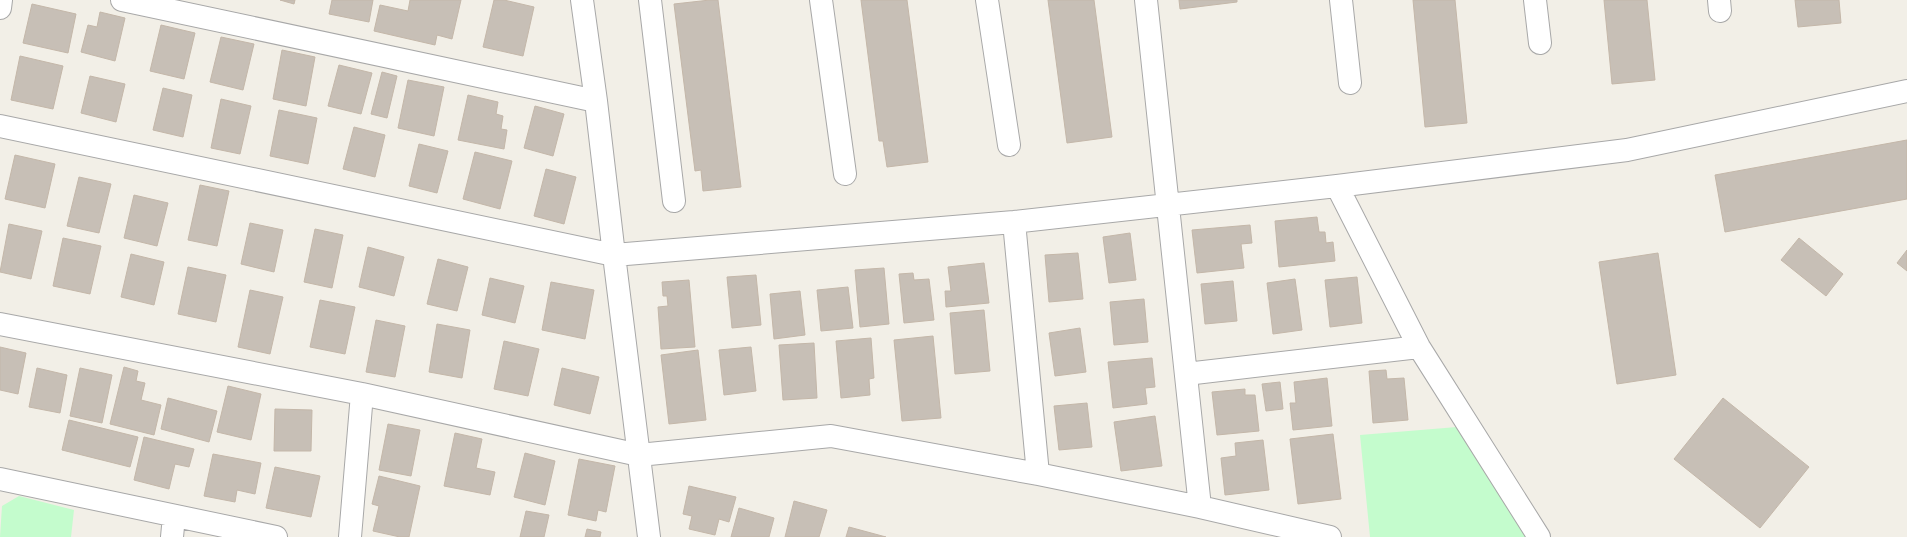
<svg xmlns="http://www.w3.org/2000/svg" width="1907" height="537" font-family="Barlow,sans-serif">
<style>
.park{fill:#c4fccd}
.building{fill:#c7bfb6;stroke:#c4b7a9}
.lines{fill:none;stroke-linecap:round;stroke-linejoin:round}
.minor-casing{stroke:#a8a8a8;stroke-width:24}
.minor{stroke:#fff;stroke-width:22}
</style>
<rect width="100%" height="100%" fill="#f2efe7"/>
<path class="park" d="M1469 426 1539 537H1370L1360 435Z
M19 496 74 510 71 537H0L2 506Z"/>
<path class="building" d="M280 0H295L294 4Z
M332 0H373L369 22 329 14Z
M410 0H461L452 39 437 35 435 45 374 31 380 5 408 11Z
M494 0H504L534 7 523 56 483 47Z
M710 0H718L741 187 703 191 701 170 695 171 674 4Z
M861 0H907L928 162 887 167 883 141H879Z
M1048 0H1094L1112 137 1067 143Z
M1179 0H1237V2L1180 9Z
M1413 0H1455L1467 123 1425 127Z
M1604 0H1647L1655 80 1612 84Z
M1795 0H1839L1841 23 1798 27Z
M32 4 76 14 68 53 23 43Z
M100 12 125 18 115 61 81 52 88 25 97 27Z
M161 25 195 33 184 79 150 71Z
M221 37 254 44 243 90 210 82Z
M282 50 315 57 306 106 273 99Z
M20 56 63 66 53 109 11 100Z
M339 65 372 73 361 114 328 106Z
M382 72 397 76 387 118 371 114Z
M90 76 125 84 116 122 81 113Z
M408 80 444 87 434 136 398 128Z
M163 88 192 95 183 137 153 130Z
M468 95 498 102 496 114 503 116 501 129 507 130 504 149 458 140Z
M221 99 251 106 240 154 211 148Z
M535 106 564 114 553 156 524 148Z
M279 110 317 118 308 164 270 156Z
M354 127 385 135 375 177 343 169Z
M1907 140V199L1725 232 1715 175Z
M419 144 448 151 437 193 409 186Z
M475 152 512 161 500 209 463 199Z
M15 155 55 164 45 208 5 199Z
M546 169 576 177 564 224 534 216Z
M79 177 111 184 99 233 67 226Z
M200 185 229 191 217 246 188 240Z
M134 195 168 203 157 246 124 238Z
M1317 217 1319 232H1325L1326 243 1333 242 1335 261 1279 267 1275 221Z
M250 223 283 230 274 272 241 264Z
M9 224 42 231 31 279 0 272Z
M1250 225 1252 243 1241 244 1244 268 1197 273 1192 230Z
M315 229 343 235 332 288 304 282Z
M1130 233 1136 280 1109 283 1103 237Z
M63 238 101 246 90 294 53 286Z
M1799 238 1843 274 1826 296 1781 260Z
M368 247 404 257 394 296 359 287Z
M1907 250V271L1897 263Z
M1078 253 1083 299 1049 302 1045 255Z
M1658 253 1676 375 1617 384 1599 262Z
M131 254 164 262 154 305 121 297Z
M438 259 468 267 457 311 427 304Z
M984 263 989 303 946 307 945 291H951L948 267Z
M188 267 226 275 216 322 178 314Z
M884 268 889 324 860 327 855 270Z
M913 273 914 280 929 279 934 320 904 323 899 274Z
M756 275 761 325 732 328 727 277Z
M1357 277 1362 323 1330 327 1325 280Z
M490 278 524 286 515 323 482 315Z
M1295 279 1302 330 1273 334 1267 283Z
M689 280 695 347 661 349 658 307 668 306 667 296H663L662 282Z
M1233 281 1237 321 1205 324 1201 284Z
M551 282 594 290 585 339 542 330Z
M848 287 853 328 821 331 817 290Z
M250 290 283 297 270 354 238 347Z
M800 291 805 335 774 339 770 294Z
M1144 299 1148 342 1114 345 1110 302Z
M320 300 355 307 345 354 310 347Z
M984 310 990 371 955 374 950 313Z
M376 320 405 326 395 377 366 372Z
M437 324 470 330 462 378 429 372Z
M1080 328 1086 372 1055 376 1049 333Z
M933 336 941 418 902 421 894 340Z
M871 338 874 378 869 379 870 395 841 398 836 341Z
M504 341 539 349 528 396 494 389Z
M814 343 817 398 783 400 779 345Z
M0 347 26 353 18 394 0 390Z
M751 347 756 391 724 395 719 350Z
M698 350 706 420 669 424 661 355Z
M1152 358 1155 387 1145 388 1147 404 1113 408 1108 362Z
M124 367 138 371 136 381 145 383 141 400 161 405 154 435 110 424Z
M37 368 67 375 60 413 29 407Z
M80 368 112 375 102 423 70 416Z
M562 368 599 377 590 414 554 405Z
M1386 370 1387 379 1404 378 1408 420 1373 423 1369 371Z
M1327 378 1332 426 1293 430 1290 403H1296L1294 382Z
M1280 382 1283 409 1266 411 1262 384Z
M228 386 261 394 251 440 217 432Z
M1245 389V395H1255L1259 431 1217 435 1212 392Z
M168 398 217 411 209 442 161 429Z
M1723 398 1809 467 1760 528 1674 459Z
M1087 403 1092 447 1059 450 1054 406Z
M275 409 312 410 311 451H274Z
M1155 416 1162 466 1121 471 1114 422Z
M69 420 138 437 130 467 62 450Z
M388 424 420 430 411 476 379 470Z
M455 433 482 439 476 468 495 472 490 495 444 486Z
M1333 434 1341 499 1298 504 1290 439Z
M144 437 194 449 189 467 175 464 169 489 134 480Z
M1263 440 1269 490 1225 495 1221 458 1236 456 1235 443Z
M525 453 555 461 545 505 514 497Z
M213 454 261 463 255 494 237 490 235 502 204 496Z
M579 459 615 466 606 512 598 510 596 521 568 515Z
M275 467 320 476 311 517 266 508Z
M379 476 420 486 409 537H400L373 531 379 506 372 504Z
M689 486 736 497 729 522 719 519 715 535 689 529 692 516 683 514Z
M794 501 827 510 819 537H785Z
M739 508 774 518 769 537H731Z
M526 511 549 515 544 537H520Z
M849 527 886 537H846Z
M587 529 601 532 600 537H585Z"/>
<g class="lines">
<defs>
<path id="minor" d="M122 0 596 101
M582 0 596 101 614 255 649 537
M650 0 674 201
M821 0 845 174
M987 0 1009 145
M1146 0 1200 507
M1341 0 1350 83
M1535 0 1540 43
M1719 0 1720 11
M0 8 1 0
M0 126 614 255 1014 222 1337 186 1627 150 1907 91
M1337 186 1419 347 1539 537
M1014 222 1038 474
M0 324 362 394 639 455 831 436 1038 474 1200 507 1330 537
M1186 374 1419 347
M0 479 276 537
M172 537 174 516
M350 537 362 394"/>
</defs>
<use href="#minor" class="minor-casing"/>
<use href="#minor" class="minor"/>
</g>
</svg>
